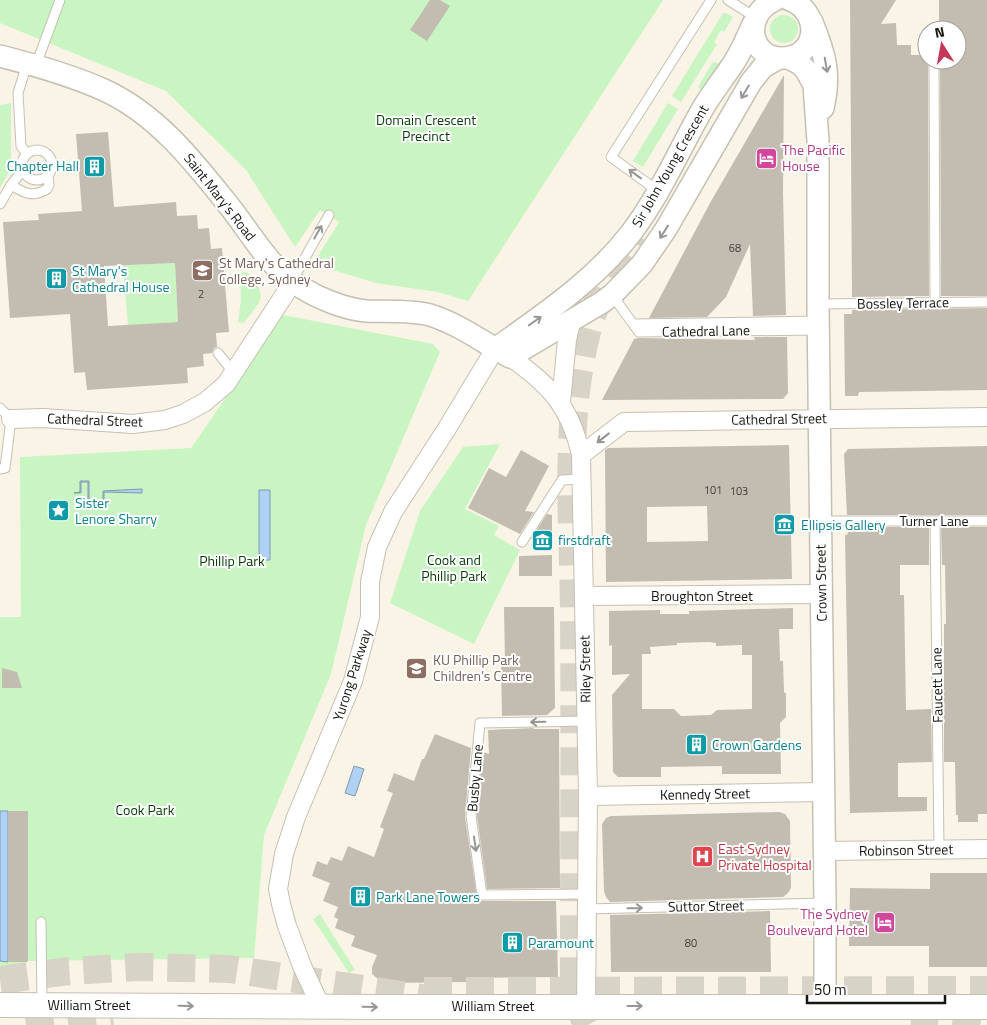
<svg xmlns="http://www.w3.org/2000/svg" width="987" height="1025" font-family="'Titillium Web',sans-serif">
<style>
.green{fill:#c9f5c2}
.water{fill:#afd1f4;stroke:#8199b0}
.building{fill:#c2bdb0;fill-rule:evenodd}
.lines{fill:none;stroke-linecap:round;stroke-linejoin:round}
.motorway-tunnel{stroke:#d7d3c6;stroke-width:28;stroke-dasharray:28 14;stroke-linecap:butt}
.service-casing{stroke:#c5c0b3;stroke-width:11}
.minor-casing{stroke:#c5c0b3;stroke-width:20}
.tertiary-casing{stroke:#c5c0b3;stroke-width:24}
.secondary-casing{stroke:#c5c0b3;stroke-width:26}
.service{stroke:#fff;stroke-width:9}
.minor{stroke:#fff;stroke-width:18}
.tertiary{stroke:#fff;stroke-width:21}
.secondary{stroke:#fff;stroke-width:24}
.oneway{stroke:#979693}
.labels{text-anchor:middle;stroke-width:4;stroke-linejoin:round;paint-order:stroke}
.number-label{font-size:11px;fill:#423f38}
.park-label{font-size:14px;fill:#023c00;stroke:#fff}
.hotel-label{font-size:14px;fill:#b23c85;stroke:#fff;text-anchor:start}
.culture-label{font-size:14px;fill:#0d838f;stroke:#fff;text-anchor:start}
.street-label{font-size:14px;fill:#171510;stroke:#fff}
.education-label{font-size:14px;fill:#785e54;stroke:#fff;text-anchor:start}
.health-label{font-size:14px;fill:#be3a42;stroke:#fff;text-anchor:start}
</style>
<rect width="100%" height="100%" fill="#f9f4e6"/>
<path class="green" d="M0 0H663L468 301 438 292 376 283 313 264 339 222 320 210 295 247 246 170 166 91 0 23Z
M723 13H726L733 17 724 32 721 30 714 42 717 44 681 102 672 96Z
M770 29a14 14 0 1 1 28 0a14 14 0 1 1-28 0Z
M715 62 723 66 702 90 698 87 712 63Z
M11 103V161L8 174 0 188V105Z
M668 103 678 109 643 167 633 161Z
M175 263 178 322 128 325 123 265Z
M247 272C269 298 262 298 244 323L238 322 241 300 240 273Z
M283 315 433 344 440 352 366 525 331 674 264 835 254 958 26 961 25 972H0V617H21L20 457 191 448Z
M500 444 465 509 499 526 494 535 520 550 474 644 390 603 420 511 463 447Z
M320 914 355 970 349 973 313 919Z"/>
<path class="water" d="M80 481H89V501H103V491L142 489V493L104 492V502H88V482H81V493H74L80 492Z
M259 490H270V560H259Z
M354 766 364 769 355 796 345 793Z
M0 811H8V962L0 961Z"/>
<path class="building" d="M430 0H440L450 6 427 41 410 30Z
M850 0H896L881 24 896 23 897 45H911V55H924V60H928L929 296 852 297Z
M939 0H987V296H941L940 60H957V30H939Z
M784 75 783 193 786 315 753 316 750 244 726 297 707 317 649 318 710 203Z
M108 132 114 207 176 202 177 216 197 215 198 229 209 228 211 249 222 248 229 332 216 333 217 347 214 348 212 353 203 354 204 366 187 368 188 383 87 390 85 372 74 373 70 314 10 318 3 222 39 220 38 214 82 211 76 134ZM175 263 178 322 108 326 104 266Z
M987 308V390L859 392 858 396H845L844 314H852V310Z
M754 337H787L788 393 783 399 602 400 634 339 638 338 755 340Z
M789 445 792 579 606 582 605 450 608 448ZM707 506 708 541 647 542V507Z
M987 446V515H847L844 454 848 449Z
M521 450 549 466 525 511 534 512 520 534 468 508 489 468 506 477Z
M547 514 552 515V549L531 539Z
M847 527H929V565H900V595H904L906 710 931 709 932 762 898 763V797H927V811L850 813 845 535 848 534Z
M941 527H987V814H978V822H958V815H956L955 762H944V624H946L945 565H942Z
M552 555V576H519V556Z
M504 607H554L555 708 547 715 502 716 501 664H505Z
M793 608V629H779L780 661H783L784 692 786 694V717L780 723 781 774H722V766L661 767V777H618L613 772 612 695 630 674 612 675V645L609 646V611L660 610V614H689V611ZM709 642 716 643V646L742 645V655H752V709L717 710 711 715 681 716 674 709H642V654H651L650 647 677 645V643Z
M2 668 17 672 22 688H2Z
M534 728 533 729H559L560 888 487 889 477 816 483 752 489 754 488 730Z
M435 734 471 748 465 817 477 898 482 901H556L558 977 466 978V982L387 983 378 979 372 974V967L377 955 351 946 355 936 335 928 338 919 334 917 338 907 323 901 330 883 312 876 317 861 327 865 331 857 342 861 348 846 374 857 384 829 380 827 393 793 387 791 394 773 414 781 422 759H424Z
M8 811H28V962H8Z
M779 812 785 814 790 821 791 888 788 893 783 897 610 902 606 897 604 891 602 824 606 818 611 816Z
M930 873H987V967H929V946H849L850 888 930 889Z
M770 911 771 972H611L610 915Z"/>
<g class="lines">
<path class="motorway-tunnel" d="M0 980 69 971 138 967 230 969 428 999H443
M424 991 987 990
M911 1016 936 1017 984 1025
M26 1025 112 1012
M588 1025 584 1018 574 975C574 854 575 733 574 612 573 521 564 425 586 336 594 300 616 266 635 234"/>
<defs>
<path id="service" d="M728 0 755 17
M934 61 935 303
M36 65 60 0
M22 165a15 15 0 1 1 30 0a15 15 0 1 1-30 0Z
M27 154 21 146 18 93 27 64
M11 185C24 193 33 198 47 189L49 185 48 176
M658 191 611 157 711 0
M0 204 11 185 23 170
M292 281 329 215
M612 295 639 332 818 330
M818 304 987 302
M634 324 818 321
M218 353 233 372
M0 408 11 419 5 468 0 469
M820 521H987
M935 521 939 849
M522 542 562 480 582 479
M586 721 480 723 471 816 482 895 587 894
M587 909 825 903
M41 922 42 1005"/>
<path id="minor" d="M510 357C550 385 570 406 581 455L588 796 586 1006
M561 402 567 340 571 322
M11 419 43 418 133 424 165 420 183 414 205 402 226 384 285 294 291 281
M581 455 624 422 987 417
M584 596 821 594
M588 796 823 792
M824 851 987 849
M321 1007 302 966 287 926 281 904 278 889 284 854 296 817 353 681 370 617V582L377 547 393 512 446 430 495 349"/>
<path id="tertiary" d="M775 0C742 14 749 59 783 58 818 57 822 12 790 0
M812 22C825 54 831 74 823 108
M0 56C35 65 71 75 104 90 157 114 195 163 230 207 252 235 270 269 302 288 320 299 345 309 366 311 387 312 409 310 430 315 459 324 484 343 510 357L601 303 612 295 642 264 666 229 751 82 763 67 779 58
M789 58 800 64 806 70 814 85 818 141V304L825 903V1007
M495 349C543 315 594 281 631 233 660 195 679 150 703 108 712 93 723 79 733 64 741 52 747 38 753 24"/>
<path id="secondary" d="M0 1005 380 1007H987"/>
</defs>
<use href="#service" class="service-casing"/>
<use href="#minor" class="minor-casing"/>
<use href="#tertiary" class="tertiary-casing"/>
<use href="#secondary" class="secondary-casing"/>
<use href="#service" class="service"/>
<use href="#minor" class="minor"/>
<use href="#tertiary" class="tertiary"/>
<use href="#secondary" class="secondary"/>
</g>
<defs><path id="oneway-shaft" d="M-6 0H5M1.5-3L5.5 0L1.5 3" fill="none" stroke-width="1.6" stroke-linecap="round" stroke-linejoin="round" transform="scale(1.25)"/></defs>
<g class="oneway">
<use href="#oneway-shaft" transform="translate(826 65) rotate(80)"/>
<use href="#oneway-shaft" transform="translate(745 92) rotate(121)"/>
<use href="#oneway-shaft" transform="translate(635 174) rotate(-144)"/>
<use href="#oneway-shaft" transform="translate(318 232) rotate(-60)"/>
<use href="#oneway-shaft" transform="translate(664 232) rotate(122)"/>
<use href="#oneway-shaft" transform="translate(535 321) rotate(-35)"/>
<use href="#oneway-shaft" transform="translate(603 438) rotate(142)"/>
<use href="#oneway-shaft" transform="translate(538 722) rotate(179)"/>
<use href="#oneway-shaft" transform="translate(475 844) rotate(82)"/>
<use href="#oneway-shaft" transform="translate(635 908) rotate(-1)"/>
<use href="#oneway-shaft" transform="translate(186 1006) rotate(1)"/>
<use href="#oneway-shaft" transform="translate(635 1006)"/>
<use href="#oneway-shaft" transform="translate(370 1007) rotate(1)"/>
</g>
<defs>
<symbol id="hotel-square" viewBox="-11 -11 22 22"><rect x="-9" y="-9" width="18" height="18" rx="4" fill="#d1479c" stroke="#fff"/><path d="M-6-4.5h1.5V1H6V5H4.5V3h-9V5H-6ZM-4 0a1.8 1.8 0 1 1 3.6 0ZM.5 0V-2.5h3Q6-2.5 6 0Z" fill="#fff"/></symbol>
<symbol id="building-square" viewBox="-11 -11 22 22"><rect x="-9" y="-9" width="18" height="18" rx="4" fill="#0f9aa8" stroke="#fff"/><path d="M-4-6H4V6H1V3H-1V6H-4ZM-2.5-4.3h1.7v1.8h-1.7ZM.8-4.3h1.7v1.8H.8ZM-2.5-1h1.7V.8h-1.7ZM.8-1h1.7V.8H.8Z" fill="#fff"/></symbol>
<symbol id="school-square" viewBox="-11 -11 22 22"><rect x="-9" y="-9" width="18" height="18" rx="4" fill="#8d6e63" stroke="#fff"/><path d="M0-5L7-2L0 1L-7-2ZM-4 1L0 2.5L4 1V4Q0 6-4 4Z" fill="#fff"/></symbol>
<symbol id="sight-square" viewBox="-11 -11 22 22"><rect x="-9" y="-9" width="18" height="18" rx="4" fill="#0f9aa8" stroke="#fff"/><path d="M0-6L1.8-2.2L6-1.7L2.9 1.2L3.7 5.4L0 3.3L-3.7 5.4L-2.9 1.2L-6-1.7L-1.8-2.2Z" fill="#fff"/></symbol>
<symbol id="museum-square" viewBox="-11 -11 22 22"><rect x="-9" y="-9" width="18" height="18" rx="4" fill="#0f9aa8" stroke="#fff"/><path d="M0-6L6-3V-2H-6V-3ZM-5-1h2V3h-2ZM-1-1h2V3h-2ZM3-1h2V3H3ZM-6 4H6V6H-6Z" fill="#fff"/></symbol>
<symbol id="hospital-square" viewBox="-11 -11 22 22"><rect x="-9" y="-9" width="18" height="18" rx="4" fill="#e0444e" stroke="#fff"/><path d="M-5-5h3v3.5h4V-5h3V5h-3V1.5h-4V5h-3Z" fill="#fff"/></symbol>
</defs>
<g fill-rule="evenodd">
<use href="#hotel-square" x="754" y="146" width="25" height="25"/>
<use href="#building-square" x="82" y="154" width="25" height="25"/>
<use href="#school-square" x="190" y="258" width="25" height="25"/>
<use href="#building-square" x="44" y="266" width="25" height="25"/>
<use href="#sight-square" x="46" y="498" width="25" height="25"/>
<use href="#museum-square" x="772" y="512" width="25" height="25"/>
<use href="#museum-square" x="530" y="528" width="25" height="25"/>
<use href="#school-square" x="404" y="656" width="25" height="25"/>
<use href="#building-square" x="684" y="732" width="25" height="25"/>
<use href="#hospital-square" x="690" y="844" width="25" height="25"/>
<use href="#building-square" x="348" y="884" width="25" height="25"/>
<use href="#hotel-square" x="872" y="910" width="25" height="25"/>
<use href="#building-square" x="500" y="930" width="25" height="25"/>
</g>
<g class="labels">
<g class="number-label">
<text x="735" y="252">68</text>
<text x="201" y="298">2</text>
<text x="713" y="494">101</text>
<text x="739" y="495">103</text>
<text x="691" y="947">80</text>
</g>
<g class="park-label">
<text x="426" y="125">Domain Crescent<tspan x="426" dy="16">Precinct</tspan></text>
<text x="454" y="565">Cook and<tspan x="454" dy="16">Phillip Park</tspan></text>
<text x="232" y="566">Phillip Park</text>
<text x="145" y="815">Cook Park</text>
</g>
<g class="hotel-label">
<text x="782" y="155">The Pacific<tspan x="782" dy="16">House</tspan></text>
<text x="868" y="919" text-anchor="end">The Sydney<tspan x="868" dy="16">Boulvevard Hotel</tspan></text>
</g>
<g class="culture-label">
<text x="79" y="171" text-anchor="end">Chapter Hall</text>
<text x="72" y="276">St Mary's<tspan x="72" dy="16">Cathedral House</tspan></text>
<text x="75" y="508">Sister<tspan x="75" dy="16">Lenore Sharry</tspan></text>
<text x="801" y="530">Ellipsis Gallery</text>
<text x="558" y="545">firstdraft</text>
<text x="712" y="750">Crown Gardens</text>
<text x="376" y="902">Park Lane Towers</text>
<text x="528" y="948">Paramount</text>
</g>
<g class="street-label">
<text transform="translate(670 166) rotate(-60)" y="5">Sir John Young Crescent</text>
<text transform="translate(220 197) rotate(52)" y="5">Saint Mary's Road</text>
<text transform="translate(903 303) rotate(-1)" y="5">Bossley Terrace</text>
<text transform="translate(706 331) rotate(-1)" y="5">Cathedral Lane</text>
<text transform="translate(779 419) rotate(-1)" y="5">Cathedral Street</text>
<text transform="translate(95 420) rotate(2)" y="5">Cathedral Street</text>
<text x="934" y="526">Turner Lane</text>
<text transform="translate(821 583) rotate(-91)" y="5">Crown Street</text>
<text x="702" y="601">Broughton Street</text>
<text transform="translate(585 669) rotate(-91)" y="5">Riley Street</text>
<text transform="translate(352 675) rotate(-72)" y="5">Yurong Parkway</text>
<text transform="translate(937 685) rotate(-91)" y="5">Faucett Lane</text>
<text transform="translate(475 778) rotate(-85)" y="5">Busby Lane</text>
<text transform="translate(705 794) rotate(-1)" y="5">Kennedy Street</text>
<text transform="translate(906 850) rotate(-1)" y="5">Robinson Street</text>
<text transform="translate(706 906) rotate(-1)" y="5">Suttor Street</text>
<text x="89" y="1010">William Street</text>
<text x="493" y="1011">William Street</text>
</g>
<g class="education-label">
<text x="219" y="268">St Mary's Cathedral<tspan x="219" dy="16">College, Sydney</tspan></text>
<text x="433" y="665">KU Phillip Park<tspan x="433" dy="16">Children’s Centre</tspan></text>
</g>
<g class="health-label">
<text x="718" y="854">East Sydney<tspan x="718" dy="16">Private Hospital</tspan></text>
</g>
</g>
<g transform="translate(942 45) rotate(349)"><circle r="24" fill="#ffffff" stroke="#a2a19f"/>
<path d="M0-4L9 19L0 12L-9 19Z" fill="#c6365a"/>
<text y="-8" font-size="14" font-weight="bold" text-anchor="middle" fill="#171510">N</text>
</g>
<path d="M807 995v8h138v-8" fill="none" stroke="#171510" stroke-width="2.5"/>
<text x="814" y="995" font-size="15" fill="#171510" stroke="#ffffff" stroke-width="4" paint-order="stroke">50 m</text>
</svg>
